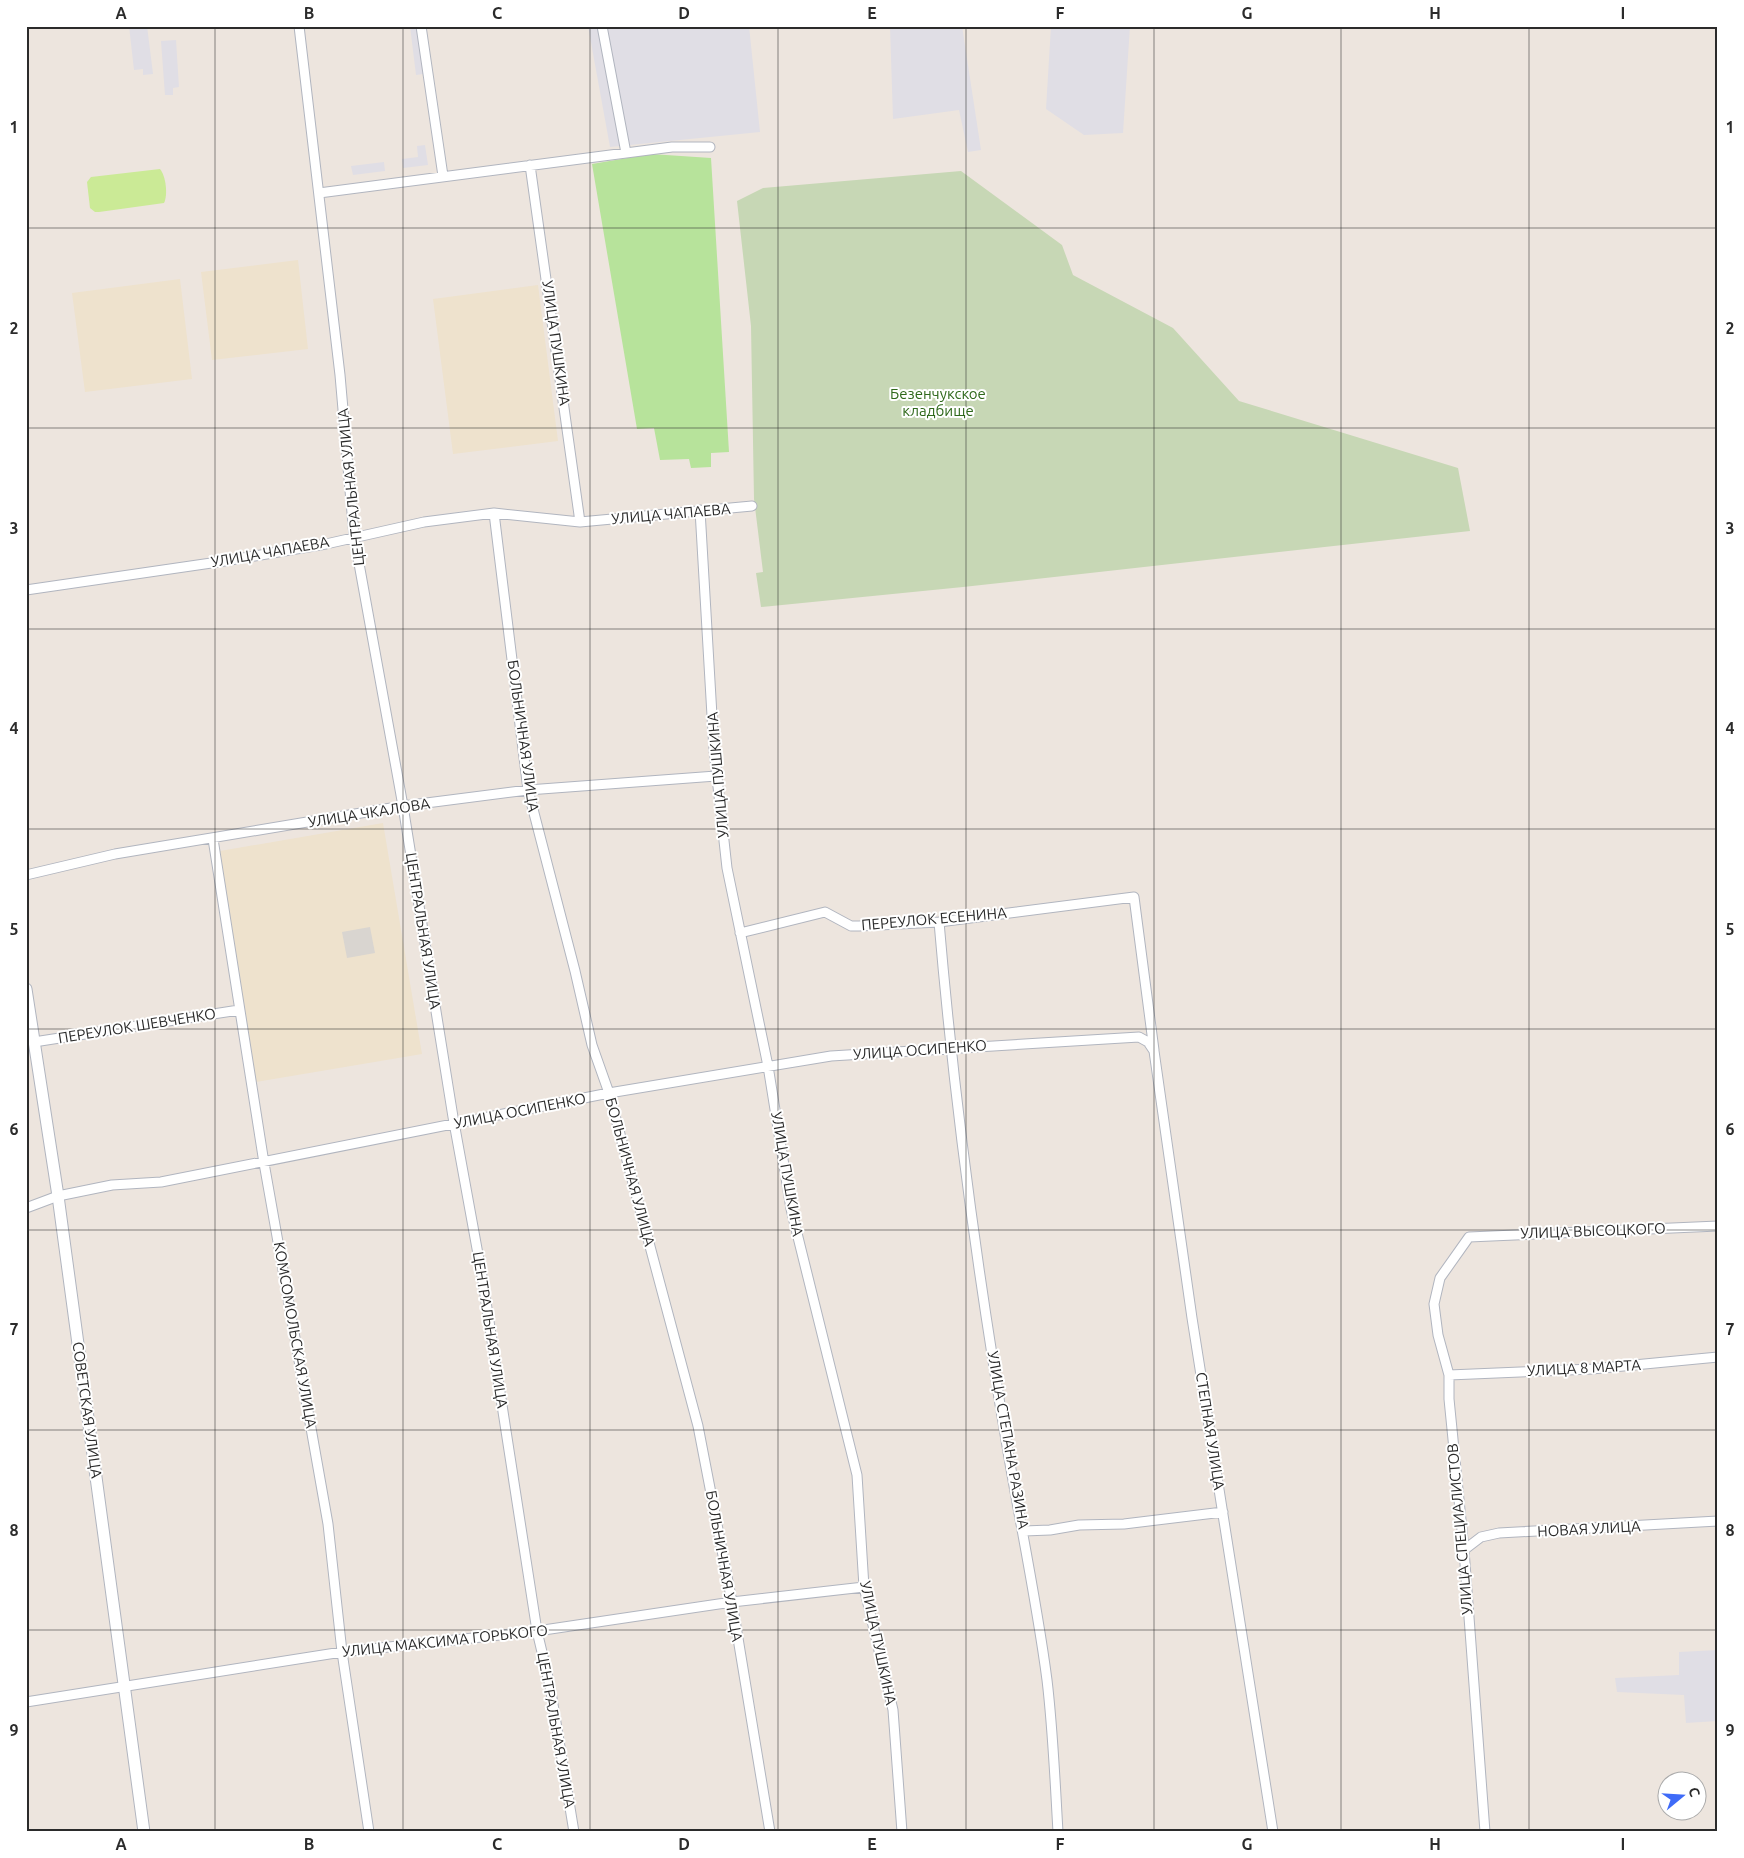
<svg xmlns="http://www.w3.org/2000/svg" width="1744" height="1858" font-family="Ubuntu,sans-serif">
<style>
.industrial{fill:#e0dee5}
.education{fill:#eee2cd}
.green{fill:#b7e39b}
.cemetery{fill:#c7d7b5}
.pitch{fill:#cbea96}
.plaza{fill:#d9d5d0}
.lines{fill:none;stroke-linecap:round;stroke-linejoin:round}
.minor-casing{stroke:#b1b5bf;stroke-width:11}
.tertiary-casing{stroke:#b1b5bf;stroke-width:13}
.minor{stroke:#fff;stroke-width:9}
.tertiary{stroke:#fff;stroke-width:11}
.grid{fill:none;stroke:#2b2b2b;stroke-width:1;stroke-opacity:0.55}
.labels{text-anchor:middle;stroke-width:4;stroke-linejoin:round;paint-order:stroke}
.street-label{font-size:15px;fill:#2b2b2b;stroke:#fff}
.park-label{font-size:15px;fill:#2f681b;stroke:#fff}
.neatline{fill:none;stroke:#2b2b2b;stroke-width:2}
.grid-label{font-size:16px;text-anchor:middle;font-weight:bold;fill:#2b2b2b}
</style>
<rect width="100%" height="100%" fill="#ede5de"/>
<path class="industrial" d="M129 26H147L153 74 143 75V69L134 70Z
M410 26H417L423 74 416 75Z
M588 26H749L760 132 610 147Z
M890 26H962L981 150 968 152 959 110 893 119Z
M1051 26H1130L1123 133 1084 135 1046 109Z
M176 40 179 87 173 88V95H165L161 41Z
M425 145 428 165 403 168 402 159 418 157 417 146Z
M384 162 385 171 353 175 351 166Z
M1718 1650V1721L1686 1723 1684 1695 1617 1692 1615 1678 1679 1675V1652Z"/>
<path class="education" d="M298 260 308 349 212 360 201 272Z
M180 279 192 379 85 392 72 293Z
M538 285 558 441 453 454 433 299Z
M383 823 422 1054 256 1082 220 851Z"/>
<path class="green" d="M651 154 711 158 729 452 711 453V467L691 468 689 459 660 460 654 428 637 429 592 164Z"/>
<path class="cemetery" d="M961 171 1062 245 1073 275 1173 328 1239 401 1458 468 1470 531 963 587 761 607 756 573 763 572 754 499 751 326 737 201 763 188Z"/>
<path class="pitch" d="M160 169C166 176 168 195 164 203L99 212H95L90 208 87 182 91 177Z"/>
<path class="plaza" d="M370 927 375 953 347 958 342 932Z"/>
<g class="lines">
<defs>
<path id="minor" d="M299 26 340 375 354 536 403 806 453 1117 482 1276 537 1631 550 1686 574 1832
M421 26 443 176
M602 26 626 153
M530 165 580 522
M319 193 672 147H710
M700 510 714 750 727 868 768 1066 791 1209 857 1475 864 1587 893 1710 902 1832
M494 513 528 790 575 971 592 1045 609 1093 698 1426 732 1602 770 1832
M26 590 225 561 326 544 424 522 494 513 580 522 752 506
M213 839 264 1163 328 1524 342 1652 369 1832
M26 875 115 854 403 806 528 790 716 776
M939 922C954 1099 978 1277 1008 1452 1021 1528 1037 1603 1047 1680 1053 1730 1055 1781 1058 1832
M740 933 825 912 851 926H859L939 922 1134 897 1154 1050
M34 1042 239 1010
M26 1208 58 1196 112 1185 161 1182 609 1093 831 1056 1139 1037 1148 1042 1154 1051 1192 1318 1273 1832
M1449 1375 1592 1369 1718 1357
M1024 1531 1050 1530 1079 1525 1124 1524 1223 1512
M1464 1550 1481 1537 1499 1533 1718 1521
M26 1702 342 1652 537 1631 732 1602 864 1587
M1485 1832 1464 1550 1449 1399V1375L1438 1335 1434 1304 1440 1278 1469 1237 1718 1226"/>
<path id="tertiary" d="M26 989 58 1196 144 1832"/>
</defs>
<use href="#minor" class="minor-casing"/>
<use href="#tertiary" class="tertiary-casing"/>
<use href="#minor" class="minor"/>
<use href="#tertiary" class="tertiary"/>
</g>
<path class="grid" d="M215 26V1832M403 26V1832M590 26V1832M778 26V1832M966 26V1832M1154 26V1832M1341 26V1832M1529 26V1832M26 228H1718M26 428H1718M26 629H1718M26 829H1718M26 1029H1718M26 1230H1718M26 1430H1718M26 1630H1718"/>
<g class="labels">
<g class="street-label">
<text transform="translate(556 343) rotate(82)" y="5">УЛИЦА ПУШКИНА</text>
<text transform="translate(351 487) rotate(-96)" y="5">ЦЕНТРАЛЬНАЯ УЛИЦА</text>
<text transform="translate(671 514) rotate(-5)" y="5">УЛИЦА ЧАПАЕВА</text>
<text transform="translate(270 552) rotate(-10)" y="5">УЛИЦА ЧАПАЕВА</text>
<text transform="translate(523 736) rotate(82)" y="5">БОЛЬНИЧНАЯ УЛИЦА</text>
<text transform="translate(718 775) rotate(-95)" y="5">УЛИЦА ПУШКИНА</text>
<text transform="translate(369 813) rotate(-9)" y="5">УЛИЦА ЧКАЛОВА</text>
<text transform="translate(934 919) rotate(-5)" y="5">ПЕРЕУЛОК ЕСЕНИНА</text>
<text transform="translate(423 931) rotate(81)" y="5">ЦЕНТРАЛЬНАЯ УЛИЦА</text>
<text transform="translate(137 1026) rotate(-9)" y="5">ПЕРЕУЛОК ШЕВЧЕНКО</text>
<text transform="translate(920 1050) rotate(-4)" y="5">УЛИЦА ОСИПЕНКО</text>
<text transform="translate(520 1111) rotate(-11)" y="5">УЛИЦА ОСИПЕНКО</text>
<text transform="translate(630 1172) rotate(75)" y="5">БОЛЬНИЧНАЯ УЛИЦА</text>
<text transform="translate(787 1174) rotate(80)" y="5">УЛИЦА ПУШКИНА</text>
<text transform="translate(1593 1231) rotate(-2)" y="5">УЛИЦА ВЫСОЦКОГО</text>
<text transform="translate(490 1330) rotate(81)" y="5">ЦЕНТРАЛЬНАЯ УЛИЦА</text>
<text transform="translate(295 1335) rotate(80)" y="5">КОМСОМОЛЬСКАЯ УЛИЦА</text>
<text transform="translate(1584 1368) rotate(-3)" y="5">УЛИЦА 8 МАРТА</text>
<text transform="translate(87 1410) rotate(82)" y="5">СОВЕТСКАЯ УЛИЦА</text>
<text transform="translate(1210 1431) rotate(81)" y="5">СТЕПНАЯ УЛИЦА</text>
<text transform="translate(1008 1440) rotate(80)" y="5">УЛИЦА СТЕПАНА РАЗИНА</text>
<text transform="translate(1460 1529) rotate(-95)" y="5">УЛИЦА СПЕЦИАЛИСТОВ</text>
<text transform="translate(1589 1529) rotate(-3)" y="5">НОВАЯ УЛИЦА</text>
<text transform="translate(724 1566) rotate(80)" y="5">БОЛЬНИЧНАЯ УЛИЦА</text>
<text transform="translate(445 1641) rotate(-6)" y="5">УЛИЦА МАКСИМА ГОРЬКОГО</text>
<text transform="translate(878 1643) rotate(78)" y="5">УЛИЦА ПУШКИНА</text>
<text transform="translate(556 1730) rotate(80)" y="5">ЦЕНТРАЛЬНАЯ УЛИЦА</text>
</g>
<g class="park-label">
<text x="938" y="399">Безенчукское<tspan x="938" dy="17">кладбище</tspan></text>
</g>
</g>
<rect width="1744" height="1858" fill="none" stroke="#ffffff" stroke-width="55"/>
<g transform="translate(1682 1796) rotate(72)"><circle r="24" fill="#ffffff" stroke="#aaaaaa"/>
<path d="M0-4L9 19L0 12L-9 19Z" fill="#3f6bf8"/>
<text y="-8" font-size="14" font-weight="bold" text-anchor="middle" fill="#2b2b2b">С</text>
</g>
<rect x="28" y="28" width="1688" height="1802" class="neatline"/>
<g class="grid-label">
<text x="121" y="19">A</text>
<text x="309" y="19">B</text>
<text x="497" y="19">C</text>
<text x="684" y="19">D</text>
<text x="872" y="19">E</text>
<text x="1060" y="19">F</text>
<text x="1247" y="19">G</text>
<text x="1435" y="19">H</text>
<text x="1623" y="19">I</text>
<text x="14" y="133">1</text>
<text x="1730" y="133">1</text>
<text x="14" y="334">2</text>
<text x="1730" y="334">2</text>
<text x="14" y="534">3</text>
<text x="1730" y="534">3</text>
<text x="14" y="734">4</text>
<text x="1730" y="734">4</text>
<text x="14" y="935">5</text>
<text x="1730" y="935">5</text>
<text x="14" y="1135">6</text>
<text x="1730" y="1135">6</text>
<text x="14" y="1335">7</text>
<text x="1730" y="1335">7</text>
<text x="14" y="1536">8</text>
<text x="1730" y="1536">8</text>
<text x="14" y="1736">9</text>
<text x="1730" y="1736">9</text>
<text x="121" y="1850">A</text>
<text x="309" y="1850">B</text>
<text x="497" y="1850">C</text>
<text x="684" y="1850">D</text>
<text x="872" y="1850">E</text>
<text x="1060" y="1850">F</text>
<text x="1247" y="1850">G</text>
<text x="1435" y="1850">H</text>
<text x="1623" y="1850">I</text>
</g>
</svg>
